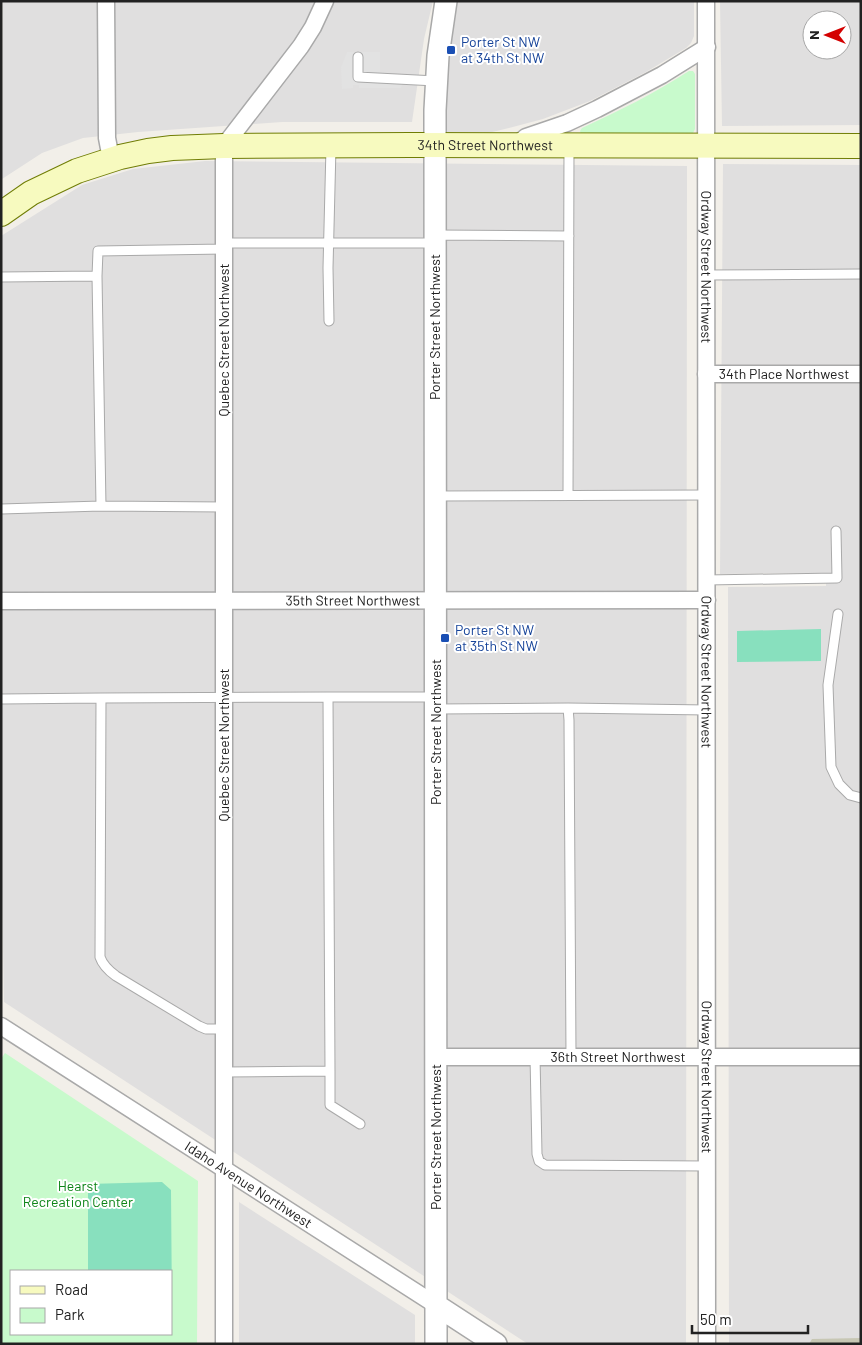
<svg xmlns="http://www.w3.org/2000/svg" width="862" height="1345" font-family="Barlow,sans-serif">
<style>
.residential{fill:#e0dfdf;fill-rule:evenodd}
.construction{fill:#c7c7b4}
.park{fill:#c8facc;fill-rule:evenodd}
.pitch{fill:#88e0be}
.parking{fill:#e2e2e2}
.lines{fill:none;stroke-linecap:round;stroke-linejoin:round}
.service-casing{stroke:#a9a9a9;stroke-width:11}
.minor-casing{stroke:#a9a9a9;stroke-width:19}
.tertiary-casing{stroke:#a9a9a9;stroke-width:24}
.secondary-casing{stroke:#707d05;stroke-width:26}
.service{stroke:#fff;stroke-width:9}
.minor{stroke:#fff;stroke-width:16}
.tertiary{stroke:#fff;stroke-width:21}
.secondary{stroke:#f7fabf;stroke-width:24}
.transit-dot{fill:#1a4fb4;stroke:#fff;stroke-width:2}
.labels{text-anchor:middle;stroke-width:4;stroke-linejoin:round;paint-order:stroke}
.transit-label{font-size:14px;fill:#164399;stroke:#fff;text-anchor:start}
.street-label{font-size:14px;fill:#222;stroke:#fff}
.park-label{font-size:14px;fill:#0c8416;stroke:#fff}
</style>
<rect width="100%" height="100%" fill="#f2efe9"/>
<path class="residential" d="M3 1H433L424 39 412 122H282L138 132 83 138 42 153 2 179Z
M456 1H694V36L691 43 686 48 646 72 590 101 543 119 509 128 484 134H447L445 127 446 77 450 37Z
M720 1H861V125L722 126ZM812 20H842V50H812Z
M205 161 687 166 686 1344H528L4 1002 1 829V236L82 185 133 169Z
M723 164 861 165V1344H729L728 587 826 586V573L720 574Z
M239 1202 415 1315V1344H239Z"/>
<path class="construction" d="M861 1338V1344H809L812 1339Z"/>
<path class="park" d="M689 71H693L695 74V129L692 135 581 134 580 131 582 128C619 111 655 93 689 71Z
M5 1053 198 1181 197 1344H1V1059ZM11 1271H171V1334H11Z"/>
<path class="pitch" d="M821 629V661L737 662V631Z
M162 1182 171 1190 172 1312 171 1271H88V1184Z"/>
<path class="parking" d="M347 52H380V74H418L417 82 405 83 402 85 401 88H359V85H353V88L342 89 341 67Z"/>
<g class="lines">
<defs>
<path id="service" d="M358 57V77L436 81
M435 235 569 236
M224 243H435
M706 275 861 274
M97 276 101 506 224 507
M1 277 97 276 98 251 224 249
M329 321 328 268 331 147
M568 495 569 146
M436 496 706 495
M1 509 101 506
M706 580 837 578 836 531
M838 614 828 685 831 767 839 784 850 795 861 798
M328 697H435
M1 699 101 698
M568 708 707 710
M436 709 568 708 569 720 571 1056
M224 1029H206L199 1026 116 976C109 971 103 966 100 957L101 698 328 697 330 1071 224 1072
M535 1056 537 1154 539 1161 545 1165 707 1166
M330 1071V1105L360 1124"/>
<g id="minor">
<path d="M106 1 107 138 111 159"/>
<path id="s1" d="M706 1 707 1344"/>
<path d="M520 142 526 137 567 123 597 109 662 75 707 47"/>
<path id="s2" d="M706 374H861"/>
<path id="s3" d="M1 601 707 600"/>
<path id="s4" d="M1 1026 436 1305"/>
<path id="s5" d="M436 1057H861"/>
<path d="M224 1344V146L301 46 313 27 325 1"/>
</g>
<path id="tertiary" d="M436 1305 496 1344
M436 1344 435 110 438 56 446 1"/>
<g id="secondary">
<path id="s6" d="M1 214 31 193 77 171 120 157 148 151 172 148 224 146 411 145 861 146"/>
</g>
</defs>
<use href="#service" class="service-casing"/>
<use href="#minor" class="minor-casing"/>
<use href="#tertiary" class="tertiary-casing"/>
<use href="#secondary" class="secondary-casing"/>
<use href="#service" class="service"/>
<use href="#minor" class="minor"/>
<use href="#tertiary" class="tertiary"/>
<use href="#secondary" class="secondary"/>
</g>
<g class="transit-dot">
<rect x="446" y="45" width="10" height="10" rx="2.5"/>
<rect x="440" y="633" width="10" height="10" rx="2.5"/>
</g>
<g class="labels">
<g class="transit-label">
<text x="461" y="47">Porter St NW<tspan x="461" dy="16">at 34th St NW</tspan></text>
<text x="455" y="635">Porter St NW<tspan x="455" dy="16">at 35th St NW</tspan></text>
</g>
<g class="street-label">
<text dy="5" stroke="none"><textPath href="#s6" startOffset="499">34th Street Northwest</textPath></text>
<text dy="5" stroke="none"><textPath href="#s1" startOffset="266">Ordway Street Northwest</textPath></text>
<text transform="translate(435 327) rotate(-90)" y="5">Porter Street Northwest</text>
<text transform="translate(224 340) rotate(-90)" y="5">Quebec Street Northwest</text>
<text dy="5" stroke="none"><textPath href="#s2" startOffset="78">34th Place Northwest</textPath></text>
<text dy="5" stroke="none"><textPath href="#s3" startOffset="352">35th Street Northwest</textPath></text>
<text dy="5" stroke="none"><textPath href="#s1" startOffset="671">Ordway Street Northwest</textPath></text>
<text transform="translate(436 732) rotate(-90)" y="5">Porter Street Northwest</text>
<text transform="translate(224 745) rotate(-90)" y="5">Quebec Street Northwest</text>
<text dy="5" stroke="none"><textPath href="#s5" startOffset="182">36th Street Northwest</textPath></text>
<text dy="5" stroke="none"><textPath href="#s1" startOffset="1076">Ordway Street Northwest</textPath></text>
<text transform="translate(436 1137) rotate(-90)" y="5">Porter Street Northwest</text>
<text dy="5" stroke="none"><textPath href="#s4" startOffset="294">Idaho Avenue Northwest</textPath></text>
</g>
<g class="park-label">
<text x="78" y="1191">Hearst<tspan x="78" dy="16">Recreation Center</tspan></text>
</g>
</g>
<rect width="862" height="1345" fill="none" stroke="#222222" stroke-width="5"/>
<rect x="10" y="1270" width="162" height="65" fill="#ffffff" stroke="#a7a7a7"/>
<rect x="20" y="1286" width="25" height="8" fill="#f7fabf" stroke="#a7a7a7"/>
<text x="55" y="1295" font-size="15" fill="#222222">Road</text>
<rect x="20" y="1308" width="25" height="15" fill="#c8facc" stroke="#a7a7a7"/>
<text x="55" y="1320" font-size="15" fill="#222222">Park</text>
<g transform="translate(827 35) rotate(270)"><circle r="24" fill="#ffffff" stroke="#a7a7a7"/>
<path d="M0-4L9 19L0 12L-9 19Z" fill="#d40000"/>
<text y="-8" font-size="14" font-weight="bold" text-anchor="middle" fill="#222222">N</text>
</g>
<path d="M692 1325v8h116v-8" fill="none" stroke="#222222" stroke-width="2.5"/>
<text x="700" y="1325" font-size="15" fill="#222222" stroke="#ffffff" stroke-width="4" paint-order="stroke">50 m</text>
</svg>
